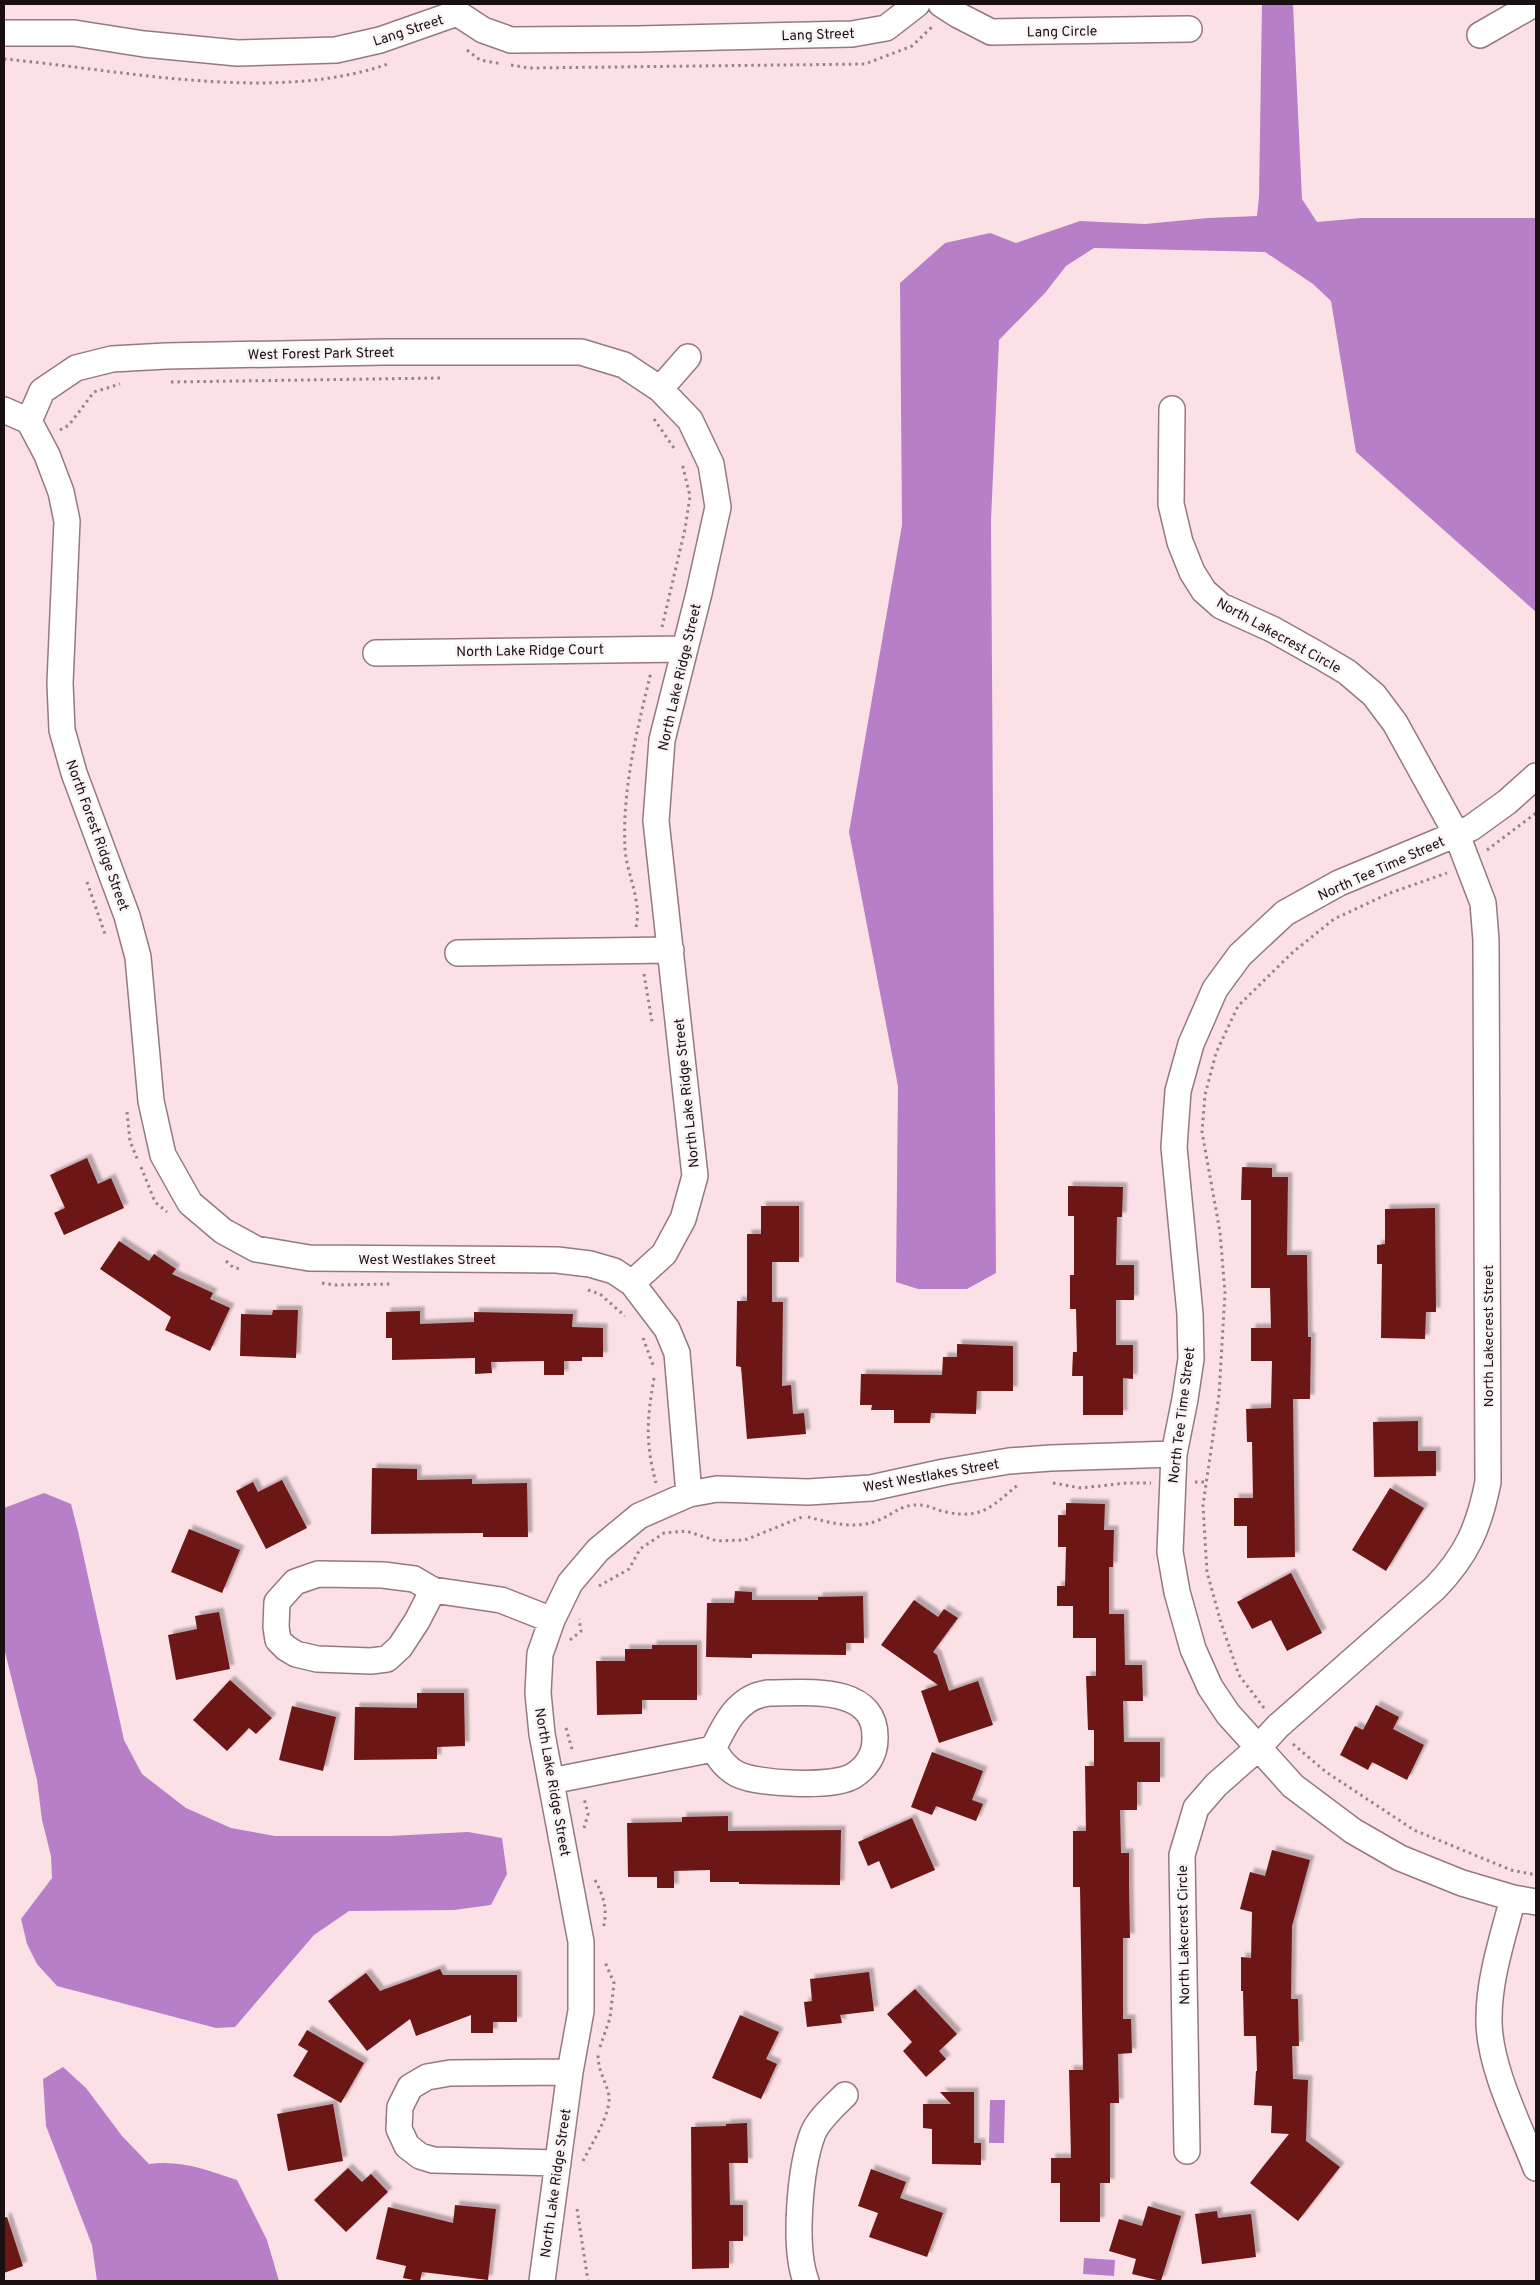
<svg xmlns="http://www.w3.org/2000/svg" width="1540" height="2285" font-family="Overpass,sans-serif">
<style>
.water{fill:#b77fc7}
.building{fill:#6c1715;filter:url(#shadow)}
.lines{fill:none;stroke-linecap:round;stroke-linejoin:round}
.street-casing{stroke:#95797f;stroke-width:28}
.path{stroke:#968387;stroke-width:3;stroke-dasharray:2.5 4;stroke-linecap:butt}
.street{stroke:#fff;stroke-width:25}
.labels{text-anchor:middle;stroke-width:5;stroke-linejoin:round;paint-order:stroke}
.street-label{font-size:14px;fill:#1a1012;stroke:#fbf4f5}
</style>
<defs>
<filter id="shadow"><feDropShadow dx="4.5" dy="-4.5" stdDeviation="1" flood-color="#0004"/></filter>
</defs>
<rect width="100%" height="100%" fill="#fbe1e6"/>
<path class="water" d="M1262 4H1293L1302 199 1317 222 1361 218H1536V612L1356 452 1331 301 1313 284 1265 252 1094 248 1066 266 1045 293 999 340 991 520 996 1273 967 1289H918L896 1282 898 1086 849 832 902 525 900 283 945 243 990 233 1016 243 1080 221 1145 224 1208 218 1257 216 1259 197Z
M44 1493 71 1504 78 1531 124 1740 142 1774 186 1808 231 1828 275 1836H389L468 1832 502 1838 507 1874 491 1905 454 1910 349 1911 314 1935 235 2027 216 2028 57 1986 37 1964 27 1944 21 1919 52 1878 51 1856 42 1820 37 1780 4 1648V1508Z
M63 2067 86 2088 122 2136 149 2164C182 2160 206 2170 237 2180L267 2240 279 2281H97L92 2245 46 2126 43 2079Z
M990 2100H1005L1004 2143H989Z
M1084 2258 1115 2260 1114 2276 1083 2274Z"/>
<path class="building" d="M87 1158 98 1184 111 1178 124 1208 64 1235 54 1213 65 1208 50 1175Z
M1242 1167 1272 1168V1177H1288L1287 1255H1307L1308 1337H1311L1310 1399H1293L1295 1557 1247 1558V1526H1234V1498H1253L1252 1442H1247L1246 1409 1271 1408 1272 1361H1251V1328H1271L1270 1288H1251V1200H1241Z
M1068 1186 1123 1187 1122 1217H1117L1116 1265H1134V1300H1116V1345H1133V1379L1123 1378V1415H1083V1376H1072L1073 1352H1077L1076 1309H1070V1275H1074V1216H1068Z
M761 1206H799V1262H772V1302H783L782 1386 791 1385 793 1414 804 1413 806 1434 747 1439 741 1367 736 1366 737 1301H747V1234H761Z
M1435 1208 1436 1312H1426L1425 1339 1381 1338 1382 1264H1377V1245L1385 1244V1209Z
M119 1241 149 1261 154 1254 176 1269 172 1274 213 1293 210 1299 230 1308 210 1351 165 1330 171 1317 100 1269Z
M273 1310H298L296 1358 240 1356 241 1314 272 1315Z
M420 1311V1324L474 1322V1312L573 1314 572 1327 603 1328V1357H582V1361H564V1375H544V1361L491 1362 492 1373 475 1374V1358L392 1360V1338H386V1312Z
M957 1344 1013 1346V1391H977L976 1414 931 1413 930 1423H894V1410H871L872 1405H860L861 1374 942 1375 943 1357H957Z
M1418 1421V1451H1436V1476L1374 1477 1373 1422Z
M372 1468 417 1469V1480L472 1479V1484L527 1483 528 1537H483V1533L371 1534Z
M282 1480 307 1528 266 1549 236 1491 253 1482 258 1492Z
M1390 1488 1424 1508 1386 1571 1352 1550Z
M1066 1503 1105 1504 1104 1530H1114L1113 1567H1109V1614H1124L1125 1665H1142L1143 1701H1123L1124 1742H1160V1782H1137V1810H1120L1121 1853H1129V1887L1130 1938H1123V2019H1131L1132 2053 1118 2054 1119 2103H1110V2183H1100V2222H1060V2183H1051V2158H1071L1069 2070H1083L1080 1887H1073V1831H1086L1085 1766H1094V1730H1088L1086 1676H1096V1638H1073V1606H1057V1586H1065L1066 1547H1058V1515H1066Z
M189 1529 240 1550 222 1593 171 1572Z
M1291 1573 1322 1633 1287 1651 1271 1620 1252 1629 1237 1602Z
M735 1591 752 1592V1600H818V1597L863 1596 864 1643H846V1655L752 1654V1658L706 1657 707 1603H734Z
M914 1600 938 1617 944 1609 958 1618 933 1652 937 1655 949 1691 978 1681 993 1725 939 1743 921 1691 938 1685 881 1645Z
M219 1612 230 1669 176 1680 168 1635 197 1629 195 1616Z
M652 1645H697V1700H642V1714L597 1715 596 1661H625V1649H652Z
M230 1680 272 1718 256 1734 249 1728 227 1751 193 1720Z
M417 1693H464L465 1746 437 1747V1759L354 1760 355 1707 417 1708Z
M1376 1705 1399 1717 1393 1729 1424 1745 1407 1780 1372 1762 1368 1770 1340 1755 1355 1726 1363 1730Z
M292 1706 336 1717 323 1771 279 1760Z
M932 1752 983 1771 972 1800 983 1804 976 1821 936 1806 932 1815 911 1807Z
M728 1816V1831L841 1830 840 1885 739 1884V1882H710V1870L674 1871V1888H657V1877H628L627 1823 682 1822V1817Z
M912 1818 935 1870 891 1889 879 1861 868 1866 858 1842Z
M1272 1850 1310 1860 1292 1926 1291 1999H1298L1299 2046H1292L1293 2079 1308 2080 1306 2141 1340 2167 1298 2221 1250 2183 1289 2134 1271 2133 1272 2106 1254 2105 1256 2071H1257L1256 2036H1244L1243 1991H1241V1957L1251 1958 1252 1912 1240 1909 1250 1872 1265 1876Z
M440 1969 443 1975H517V2022H493V2033H471V2015L416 2036 410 2019 367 2051 328 2001 366 1973 380 1991Z
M869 1972 874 2011 840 2015 842 2023 807 2027 804 2002 812 2001 810 1979Z
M915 1989 957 2034 939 2051 946 2059 926 2077 903 2051 912 2042 887 2014Z
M740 2015 779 2032 766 2059 777 2064 761 2099 712 2078Z
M307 2030 364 2063 341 2103 293 2076 308 2051 298 2045Z
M940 2092H974V2143H981V2165L932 2164V2129L923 2128V2104H951Z
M333 2104 343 2161 288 2171 277 2114Z
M747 2123 748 2163H729L730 2205H743V2241H729V2268L692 2269 691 2127 726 2126V2124Z
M348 2168 362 2182 371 2174 388 2192 346 2232 314 2200Z
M871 2169 906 2182 900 2198 943 2213 927 2257 869 2237 878 2213 858 2206Z
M455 2205 496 2209 488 2280 422 2272 420 2281H418L403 2278 406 2266 376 2259 388 2207 453 2223Z
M1148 2206 1181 2216 1161 2281 1132 2274 1136 2259 1109 2251 1119 2219 1142 2226Z
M1217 2211 1218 2218 1251 2214 1256 2257 1202 2264 1195 2214Z
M7 2217 23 2266 4 2273V2218Z"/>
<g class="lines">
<defs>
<path id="street" d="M941 4 958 15 991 32 1189 29
M4 33H74L144 44 237 53 336 50 380 40 457 13 483 30 511 40 639 39 852 34 886 28 917 4
M1480 35 1534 4
M660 389 688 357
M1172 409 1171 504 1180 542 1192 572 1204 591 1221 606 1272 629 1320 656 1347 672 1374 695 1395 723 1457 835 1483 903 1486 940 1488 1482C1479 1527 1467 1555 1435 1588L1278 1726 1258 1748 1216 1785 1196 1808 1182 1855 1187 2151
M4 410 29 421
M29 421 42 391 76 368 112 359 166 356 384 352H581L624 365 660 389 690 420 711 464 718 507 699 593 662 740 656 821 695 1176 683 1219 664 1254 632 1283
M29 421 47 455 61 492 67 521 60 683 62 730 74 773 127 916 138 957 151 1101 163 1155 190 1203 223 1231 256 1249 309 1258 557 1260 590 1264 614 1271 632 1283 667 1329 677 1353 689 1494
M376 653 685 649
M1536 776 1507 802 1471 828 1339 883 1285 913 1240 955 1215 989 1191 1044 1178 1091 1174 1147 1190 1314 1191 1359 1185 1399 1174 1454 1170 1552 1177 1592 1193 1649 1210 1687 1228 1714 1293 1786 1353 1831 1400 1858 1462 1883 1513 1898 1536 1902
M458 953 671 950
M318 1574 383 1575 414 1579 433 1590 417 1621 400 1647 387 1659 371 1661 317 1659 296 1654 286 1648 278 1640 276 1627 277 1602 295 1582Z
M433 1590 501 1600 552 1620
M769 1693C806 1693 877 1684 875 1739 875 1755 866 1768 853 1776 833 1788 757 1784 737 1774 726 1768 720 1759 713 1749 725 1724 738 1696 769 1693Z
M551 1781 713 1749
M1513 1898C1503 1937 1489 1978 1489 2018 1488 2065 1519 2125 1536 2168
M558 2163 433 2160 420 2156 407 2146 399 2129 400 2107 410 2087 427 2077 450 2073 570 2072
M542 2281 570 2072 581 2011V1942L542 1734 538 1693 540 1654 552 1620 570 1583 598 1550 639 1516 689 1494 717 1489 808 1492 871 1488 944 1472 1009 1461 1051 1458 1174 1454
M806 2281C793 2247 800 2167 813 2133 819 2119 834 2106 845 2095"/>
</defs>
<use href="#street" class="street-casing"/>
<path class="path" d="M467 50 480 60 502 64
M4 59C124 70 273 104 388 64
M511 65 529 68 865 64 912 46 933 26
M171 382 440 378
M654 419 676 451
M60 430 69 425 94 392 120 384
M662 627 685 529 690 496 682 463
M1487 850 1536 813
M87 882 106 937
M636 927C642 901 627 875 625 849 622 789 637 730 651 672
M644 974 652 1022
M127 1112 130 1141 138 1161
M141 1167 155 1202 167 1212
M226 1261 234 1268 242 1269
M322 1283 334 1285 393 1284
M588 1290 600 1294 625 1316
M643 1338 653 1365
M654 1378C647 1419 645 1442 656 1483
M1195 1482H1207
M1053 1483 1081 1488 1127 1483H1151
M808 1517C831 1523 856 1530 879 1520 894 1514 901 1504 920 1505 929 1505 938 1511 946 1512 983 1520 993 1505 1019 1484
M599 1586 629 1569 640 1549 664 1533 686 1531 717 1541 745 1540 802 1517
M570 1640 581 1631 579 1619
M1264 1708 1239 1675 1221 1623 1207 1572 1203 1505 1219 1395 1225 1293 1220 1232 1202 1132 1205 1095 1216 1053 1238 1006 1293 952 1334 919 1390 893 1447 873
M566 1728 573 1753
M1293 1744 1326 1772 1414 1830 1511 1870 1536 1875
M584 1828 588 1814 584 1798
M595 1880C604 1897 608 1910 603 1929
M600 2047 610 2018 614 1983 605 1962
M583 2161C591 2145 611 2114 609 2096 606 2081 598 2071 598 2055
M577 2209 588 2281"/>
<use href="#street" class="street"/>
</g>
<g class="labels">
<g class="street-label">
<text transform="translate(408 30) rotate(-18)" y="5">Lang Street</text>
<text transform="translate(1062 31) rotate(-1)" y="5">Lang Circle</text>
<text transform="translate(818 34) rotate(-2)" y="5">Lang Street</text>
<text transform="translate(321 353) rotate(-1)" y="5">West Forest Park Street</text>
<text transform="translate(1279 635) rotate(29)" y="5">North Lakecrest Circle</text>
<text transform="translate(530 650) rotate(-1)" y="5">North Lake Ridge Court</text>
<text transform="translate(679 677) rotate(-77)" y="5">North Lake Ridge Street</text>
<text transform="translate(98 835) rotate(70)" y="5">North Forest Ridge Street</text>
<text transform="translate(1381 868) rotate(-24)" y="5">North Tee Time Street</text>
<text transform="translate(686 1093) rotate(-96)" y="5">North Lake Ridge Street</text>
<text x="427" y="1264">West Westlakes Street</text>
<text transform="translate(1488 1336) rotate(-90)" y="5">North Lakecrest Street</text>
<text transform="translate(1181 1415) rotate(-83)" y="5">North Tee Time Street</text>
<text transform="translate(931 1475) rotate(-10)" y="5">West Westlakes Street</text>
<text transform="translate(553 1782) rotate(80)" y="5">North Lake Ridge Street</text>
<text transform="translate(1183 1935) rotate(-91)" y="5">North Lakecrest Circle</text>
<text transform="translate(555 2183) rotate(-82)" y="5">North Lake Ridge Street</text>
</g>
</g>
<rect width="1540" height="2285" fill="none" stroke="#1a1012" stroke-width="10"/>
</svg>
